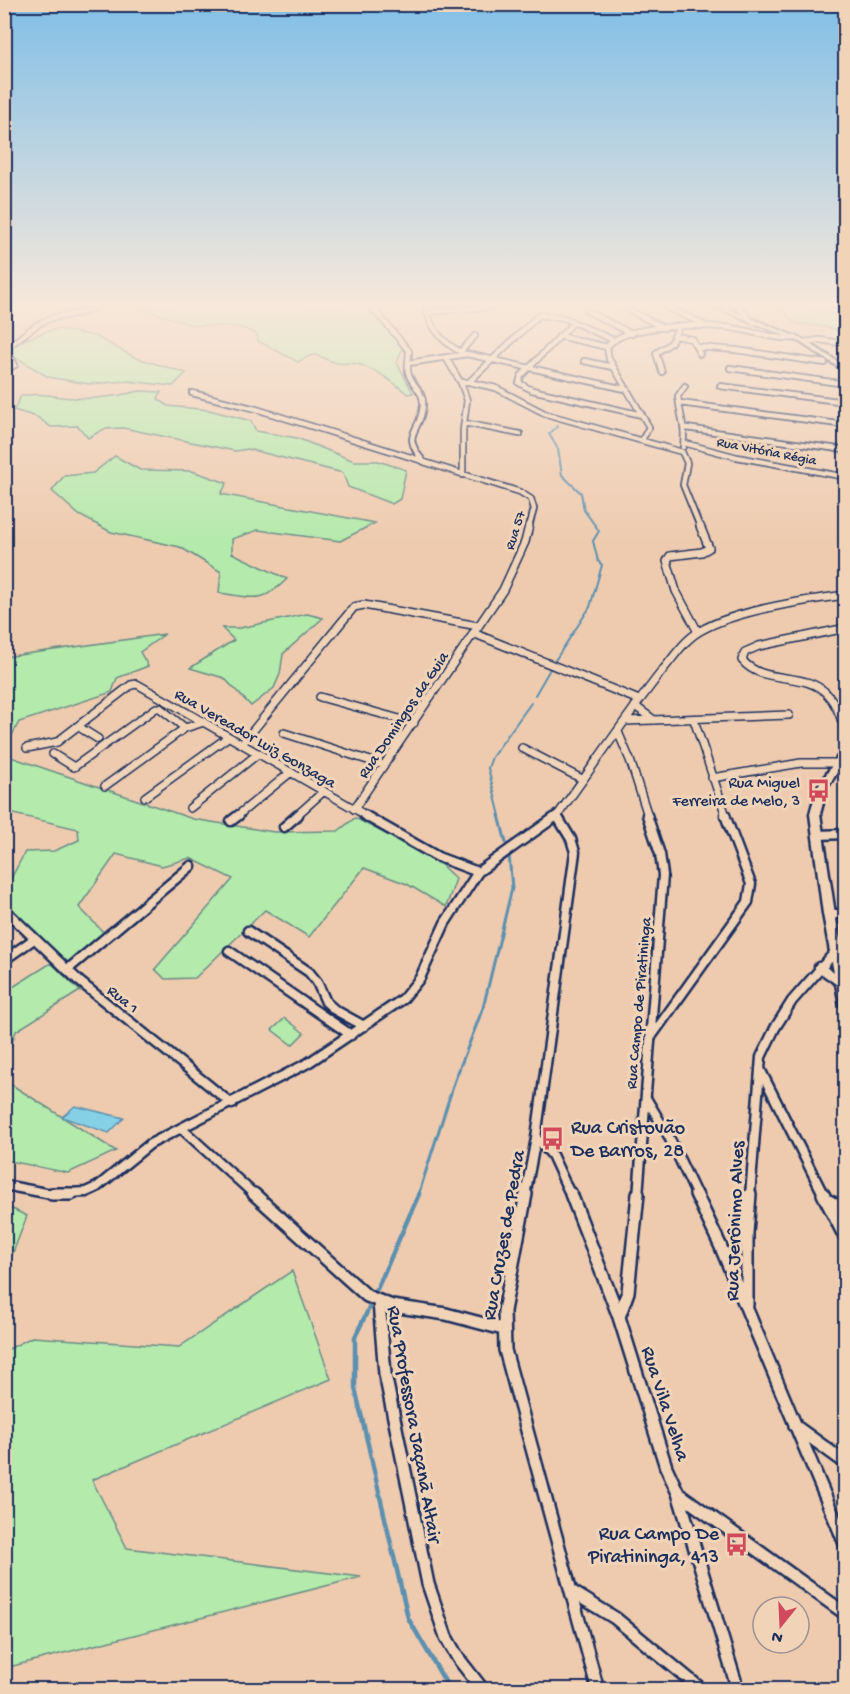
<svg xmlns="http://www.w3.org/2000/svg" width="850" height="1694" font-family="'Gochi Hand',sans-serif">
<style>
.green{fill:#b4eaac;stroke:#688c85;stroke-width:1.5}
.water{fill:#86d0e6;stroke:#5b90b0;stroke-width:1.5}
.lines{fill:none;stroke-linecap:round;stroke-linejoin:round}
.stream-far2{stroke:#5b90b0;stroke-width:2}
.stream-far1{stroke:#5b90b0;stroke-width:3}
.stream{stroke:#5b90b0;stroke-width:4.5}
.street-far3-casing{stroke:#1b2f5e;stroke-width:8}
.street-far2-casing{stroke:#1b2f5e;stroke-width:10}
.street-far1-casing{stroke:#1b2f5e;stroke-width:13}
.street-casing{stroke:#1b2f5e;stroke-width:16}
.secondary-casing{stroke:#1b2f5e;stroke-width:5}
.street-far3{stroke:#f1d4b8;stroke-width:4.5}
.street-far2{stroke:#f1d4b8;stroke-width:7}
.street-far1{stroke:#f1d4b8;stroke-width:8}
.street{stroke:#f1d4b8;stroke-width:11}
.secondary{fill:#f1d4b8;fill-rule:evenodd}
.labels{text-anchor:middle;stroke-width:6;stroke-linejoin:round;paint-order:stroke}
.far-street-label{font-size:14px;fill:#1b2f5e;stroke:#f1d4b8}
.street-label{font-size:16px;fill:#1b2f5e;stroke:#f1d4b8}
.poi-label{font-size:16px;fill:#1b2f5e;stroke:#f1d4b8;text-anchor:end}
.near-poi-label{font-size:20px;fill:#1b2f5e;stroke:#f1d4b8;text-anchor:start}
.near-street-label{font-size:20px;fill:#1b2f5e;stroke:#f1d4b8}
</style>
<rect width="100%" height="100%" fill="#eecbaf"/>
<filter id="ink" filterUnits="userSpaceOnUse"><feTurbulence type="fractalNoise" baseFrequency=".0167" numOctaves="2"/><feDisplacementMap in="SourceGraphic" scale="12" xChannelSelector="R" yChannelSelector="G"/><feConvolveMatrix kernelMatrix="1 2 1 2 8 2 1 2 1" color-interpolation-filters="sRGB"/></filter>
<g filter="url(#ink)">
<path class="green" d="M137 307H365L403 346 397 363 413 393 408 394C391 381 373 366 351 363 346 363 341 364 337 363 318 359 320 348 298 362L258 341 257 334 239 327 192 325Z
M780 307H810L812 310C824 313 836 315 845 307V335L831 328 794 323Z
M58 329 95 336 134 357 186 373 173 386 127 381 89 384 48 377 19 359 5 356 4 344C27 343 37 332 58 329Z
M140 391 161 392 158 399 168 406 209 410 251 421 256 431 297 438 354 461H378L406 470 400 499 392 504 348 487 343 473 248 449 235 451 123 428 104 429 88 438 78 426 51 427 37 417 14 410 21 396C39 392 55 397 73 398 96 400 118 396 140 391Z
M115 456 140 470 192 471 227 483 221 494 375 523 340 541 258 530 232 539V553L287 579C261 605 254 597 219 593L221 572 180 547 111 532 79 515 52 491 64 476 93 473Z
M307 614 323 618 283 654 280 674 274 688 251 706 224 678 190 668 234 640 222 628H240Z
M165 634 140 652 148 666 117 678 112 692 19 722 5 749V657Z
M5 755 193 819 274 832 338 831 355 818 435 859 456 879 446 907 407 884 364 868 309 937 265 910 195 978 165 979 155 969 233 879 190 858 162 866 116 854 79 907 105 934 67 963 5 902V890L25 852 54 851 79 840 78 829 5 812Z
M51 963 80 991 16 1031 5 1063V992Z
M285 1018 304 1033 292 1045 272 1030Z
M4 1080 116 1151 68 1173 5 1160Z
M4 1205 27 1216 6 1271H4Z
M292 1271 331 1379 92 1480 127 1548 361 1577 5 1668V1351L32 1337 179 1347Z"/>
<path class="water" d="M75 1106 124 1118 109 1133 62 1117Z"/>
<g class="lines">
<path class="stream-far2" d="M554 662 590 607 602 565 598 561 593 541 599 531 584 510 581 493 562 475 558 449 549 434 558 426
M535 695 550 669
M500 816 488 768 492 757 531 703"/>
<path class="stream-far1" d="M499 815 506 843
M418 1196 455 1080 483 1008 512 888 509 855"/>
<path class="stream" d="M377 1289 419 1194
M369 1308 355 1337V1388L408 1618 450 1690"/>
<defs>
<path id="street-far3" d="M372 307 409 351C409 358 406 369 409 375 413 386 424 392 423 405 421 434 399 432 424 462L520 492 531 499 534 509 529 527
M426 307C430 329 445 345 465 354
M666 307 703 324
M738 307 754 323
M625 308 664 328
M4 309 8 307
M587 311 632 334
M427 312 489 307
M574 322 521 376 519 383 532 390 642 415
M559 336 607 347
M674 336 692 339 700 354
M804 342 820 340 846 344
M697 347 736 350 825 363
M460 352 475 336
M446 358 461 383 467 400 463 430V475
M584 361 613 367
M409 363 467 354 625 389
M730 368 846 384
M4 371 15 365 7 350 9 346C22 337 34 324 49 319 64 314 81 316 95 307
M662 372 656 353 671 343 679 326
M461 382H469L539 315 564 318 613 340
M469 382 496 388 546 414 682 452
M720 386 846 402
M192 393 256 409 423 461
M680 403 846 425
M464 423 520 434
M686 428 846 450
M642 440 649 427 609 359 607 347C624 323 705 324 732 328 754 331 774 340 796 338
M684 443 737 457 846 477
M683 447C686 425 680 417 678 396L685 386
M682 452 687 463 683 485 700 527"/>
<path id="street-far2" d="M846 628 759 646 745 652 742 660C763 686 805 670 827 694 837 704 841 719 846 732
M698 632 676 591 667 561 670 556 702 552 709 548 700 526
M473 633 639 700
M320 697 414 723
M635 706 654 720
M694 720 726 816
M625 721 789 715
M79 727 98 739
M618 732 630 760 648 816
M284 733 383 765
M242 744 354 607 364 605 478 626
M27 748 57 742 131 685 137 684 367 816
M522 748 582 779
M53 754 74 767 156 708H160L185 728
M712 778 801 763H838
M105 786 185 728 204 722
M145 797 228 737
M190 808 259 753
M354 809 503 590 525 542 529 526
M237 816 291 772
M296 816 324 791
M557 816C592 768 625 718 662 671 673 658 684 640 700 631 734 611 806 600 846 595"/>
<path id="street-far1" d="M364 815 438 857 478 872
M231 821 239 815
M284 827 298 815
M818 835 846 834
M4 909 79 981 232 1104
M829 914H846
M248 931 309 972 317 982 326 1002 335 1010 364 1026
M229 951 351 1035
M4 960 34 939
M819 967 840 982
M67 970 191 866
M651 1037 748 902 751 884 725 815
M760 1069 824 1196
M646 1098 668 1135 697 1196
M181 1128 256 1196
M536 1138 552 1155 571 1196
M4 1185 51 1194 86 1192 97 1187 150 1144 308 1063 403 999 420 978 445 923 478 872 558 815
M525 1196 536 1138 575 852 571 839 557 816
M638 1196 663 875 660 854 647 815
M750 1196 761 1057 775 1028 792 1001 835 952"/>
<path id="street" d="M52 1194H71
M254 1194 367 1296 392 1306 446 1314 503 1329
M526 1194 504 1311 505 1350 598 1690
M571 1194 619 1317 666 1467 678 1493 738 1690
M696 1194 720 1245 846 1546
M823 1194 846 1239
M829 1201 846 1211
M379 1302 385 1374 428 1584 446 1637 458 1658 483 1690
M747 1305V1233L750 1194
M619 1317 628 1292 638 1194
M795 1426 846 1463
M678 1493 846 1614
M571 1591 615 1618 702 1690"/>
<path id="secondary" d="M716 307H723L804 340 846 367V372L800 342Z
M846 748V759L827 788 820 814 835 914 846 971V1010L842 1009 840 1005 823 914 810 814 817 788 843 749Z"/>
</defs>
<use href="#street-far3" class="street-far3-casing"/>
<use href="#street-far2" class="street-far2-casing"/>
<use href="#street-far1" class="street-far1-casing"/>
<use href="#street" class="street-casing"/>
<use href="#secondary" class="secondary-casing"/>
<use href="#street-far3" class="street-far3"/>
<use href="#street-far2" class="street-far2"/>
<use href="#street-far1" class="street-far1"/>
<use href="#street" class="street"/>
<use href="#secondary" class="secondary"/>
</g>
</g>
<linearGradient id="sky" x2="0" y2="1"><stop stop-color="#81bfe7"/><stop offset="0.56" stop-color="#f7e8db"/><stop offset="1" stop-color="#f7e8db" stop-opacity="0"/></linearGradient>
<rect width="850" height="544" fill="url(#sky)"/>
<defs>
<symbol id="bus-bare" viewBox="-9 -9 18 18"><path d="M-5-6H5V4H4V6H2V4H-2V6H-4V4H-5ZM-3.5-4V0h7V-4ZM-3.5 1.2v1.5H-2V1.2ZM2 1.2v1.5H3.5V1.2Z" fill="#d1495b" stroke="#f1d4b8" stroke-width="2.5" paint-order="stroke"/></symbol>
</defs>
<g fill-rule="evenodd">
<use href="#bus-bare" x="802" y="774" width="33" height="33"/>
<use href="#bus-bare" x="536" y="1122" width="33" height="33"/>
<use href="#bus-bare" x="720" y="1528" width="33" height="33"/>
</g>
<g class="labels">
<g class="far-street-label">
<text transform="translate(767 450) rotate(11)" y="5">Rua Vitória Régia</text>
<text transform="translate(514 530) rotate(-72)" y="5">Rua 57</text>
</g>
<g class="street-label">
<text transform="translate(402 714) rotate(-56)" y="6">Rua Domingos da Guia</text>
<text transform="translate(256 737) rotate(30)" y="6">Rua Vereador Luiz Gonzaga</text>
<text transform="translate(124 998) rotate(39)" y="6">Rua 1</text>
<text transform="translate(637 1003) rotate(-85)" y="6">Rua Campo de Piratininga</text>
</g>
<g class="poi-label">
<text x="800" y="787">Rua Miguel<tspan x="800" dy="18">Ferreira de Melo, 3</tspan></text>
</g>
<g class="near-poi-label">
<text x="571" y="1133">Rua Cristovão<tspan x="571" dy="23">De Barros, 28</tspan></text>
<text x="719" y="1539" text-anchor="end">Rua Campo De<tspan x="719" dy="23">Piratininga, 413</tspan></text>
</g>
<g class="near-street-label">
<text transform="translate(733 1221) rotate(-88)" y="7">Rua Jerônimo Alves</text>
<text transform="translate(502 1235) rotate(-80)" y="7">Rua Cruzes de Pedra</text>
<text transform="translate(667 1403) rotate(72)" y="7">Rua Vila Velha</text>
<text transform="translate(416 1424) rotate(80)" y="7">Rua Professora Jaçanã Altair</text>
</g>
</g>
<rect width="850" height="1694" fill="none" stroke="#f1d4b8" stroke-width="24"/>
<rect x="12" y="12" width="826" height="1670" fill="none" stroke="#1b2f5e" stroke-width="2" filter="url(#ink)"/>
<g transform="translate(781 1625) rotate(198)"><circle r="28" fill="#f1d4b8" stroke="#9b9294" stroke-width="1.5"/>
<path d="M0-4.5L10 22L0 15L-10 22Z" fill="#d1495b"/>
<text y="-9" font-size="16" font-weight="bold" text-anchor="middle" fill="#1b2f5e">N</text>
</g>
</svg>
